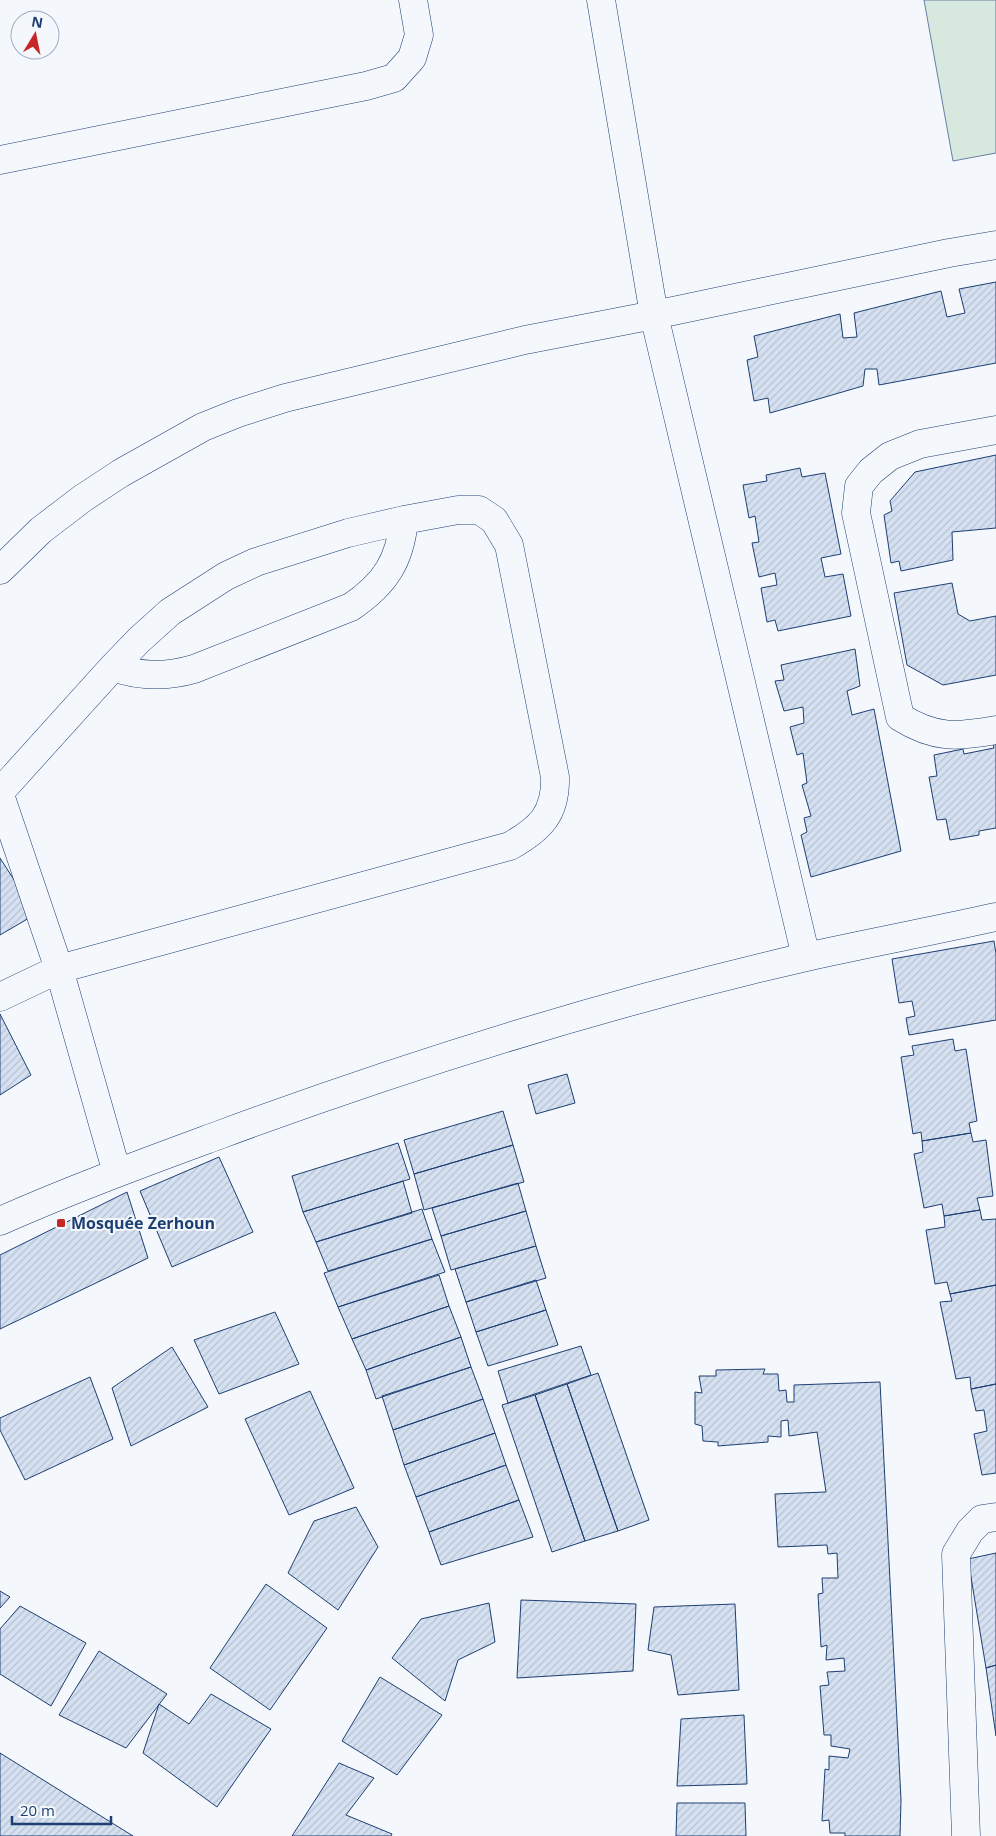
<svg xmlns="http://www.w3.org/2000/svg" width="996" height="1836" font-family="'Open Sans',sans-serif">
<style>
.green{fill:#d7e8df;stroke:#687fa3}
.building{fill:url(#building-hatch);stroke:#1d3f73}
.lines{fill:none;stroke-linecap:round;stroke-linejoin:round}
.minor-casing{stroke:#1d3f73;stroke-width:29}
.minor{stroke:#f4f7fb;stroke-width:28}
.poi-dot{fill:#c62828;stroke:#f4f7fb;stroke-width:2}
.labels{text-anchor:middle;stroke-width:4;stroke-linejoin:round;paint-order:stroke}
.poi-label{font-size:16px;font-weight:bold;fill:#1d3f73;stroke:#f4f7fb;text-anchor:start}
</style>
<defs>
<pattern id="building-hatch" width="6" height="6" patternUnits="userSpaceOnUse" patternTransform="scale(1.25)"><rect width="6" height="6" fill="#d5e0f0"/><path d="M-1 1l2-2M0 6l6-6M5 7l2-2" fill="none" stroke="#b6c1d1"/></pattern>
</defs>
<rect width="100%" height="100%" fill="#f4f7fb"/>
<path class="green" d="M924 0H996V153L953 161Z"/>
<path class="building" d="M996 282V363L879 385 877 369H865L863 386 770 413 768 398 754 401 747 360 758 357 754 336 840 314 843 338 857 337 854 313 941 291 947 317 965 313 959 289Z
M996 455V528L952 532 953 560 901 571 899 561 891 563 884 515 892 511 890 501 915 472Z
M800 468 802 477 825 473 841 554 821 558 825 577 843 574 851 616 778 631 775 620 767 622 761 588 777 585 775 573 759 577 752 543 759 542 755 516 749 518 743 485 767 481 766 475Z
M952 583 958 614 970 621 996 616V675L943 685 907 665 894 593Z
M855 649 860 686 847 691 852 715 874 709 901 851 811 877 801 835 807 832 804 818 811 816 802 785 807 783 803 753 797 755 790 727 804 723 803 707 784 711 775 681 784 680 781 665Z
M993 744H996V828L979 831V835L950 840 946 819 937 820 929 777 937 776 934 755 963 749 964 754 994 748Z
M0 858 36 914 0 935Z
M994 941 996 954V1020L909 1035 906 1018 915 1016 912 1001 899 1003 892 959Z
M0 1014 31 1075 0 1095Z
M953 1039 955 1051 966 1049 977 1121 969 1123 971 1133 922 1141 921 1132 913 1134 901 1057 914 1055 912 1046Z
M567 1074 575 1103 536 1114 528 1085Z
M503 1111 513 1145 414 1174 404 1140Z
M971 1133 973 1142 986 1140 993 1196 977 1198 980 1210 944 1216 942 1204 924 1208 914 1154 923 1152 922 1141Z
M398 1143 410 1179 303 1212 292 1176Z
M513 1145 524 1182 424 1210 414 1174Z
M219 1157 253 1232 172 1267 140 1191Z
M403 1181 412 1213 316 1242 303 1212Z
M518 1183 526 1211 441 1236 432 1208Z
M127 1192 148 1258 0 1329V1255Z
M422 1209 432 1239 328 1271 316 1242Z
M980 1210 982 1220 996 1219V1285L950 1294 947 1282 935 1284 926 1230 945 1227 944 1216Z
M526 1211 536 1246 451 1270 441 1236Z
M432 1239 445 1272 338 1307 324 1273Z
M536 1246 546 1278 466 1302 455 1269Z
M439 1275 449 1306 352 1339 338 1307Z
M536 1280 546 1310 476 1332 466 1302Z
M996 1285V1384L971 1389 970 1377 956 1379 940 1302 952 1301 950 1294Z
M449 1306 461 1337 366 1370 352 1339Z
M546 1310 558 1345 488 1366 476 1332Z
M275 1312 299 1364 219 1394 194 1340Z
M461 1337 471 1367 376 1399 366 1370Z
M581 1346 591 1375 508 1403 498 1371Z
M172 1347 208 1407 131 1446 112 1388Z
M471 1367 483 1399 393 1430 382 1396Z
M765 1369 763 1374H778L779 1391 786 1390 787 1402H794V1385L880 1382 901 1800 900 1836H845V1833H830L829 1820 822 1821 825 1769 829 1770V1756L848 1758 850 1749 831 1746V1735H824L820 1686 829 1685 827 1672 845 1671 844 1658 826 1660 827 1645 821 1647 818 1594 823 1593 822 1578H838L837 1553 828 1554 827 1545 778 1547 775 1494 826 1492 817 1432 789 1436 788 1420 781 1421V1437L768 1436V1442L718 1446V1442L703 1441 702 1426 695 1424V1392L702 1393 699 1376H716V1370Z
M598 1373 649 1520 618 1531 567 1384Z
M90 1377 113 1439 25 1480 0 1430V1418Z
M567 1384 618 1531 585 1541 535 1395Z
M996 1384V1473L982 1475 974 1434 987 1431 984 1410 976 1411 971 1389Z
M310 1391 354 1488 289 1515 245 1419Z
M535 1395 585 1541 552 1552 502 1405Z
M483 1399 495 1433 404 1465 393 1430Z
M495 1433 506 1465 416 1497 404 1465Z
M506 1465 519 1500 429 1532 416 1497Z
M519 1500 533 1537 441 1565 429 1532Z
M356 1507 378 1547 338 1610 288 1573 314 1521Z
M996 1553V1665L986 1668 968 1559Z
M266 1584 327 1628 270 1710 210 1668Z
M0 1591 10 1597 0 1608Z
M521 1600 636 1604 633 1671 517 1678Z
M489 1603 495 1642 458 1660 445 1701 392 1658 421 1619Z
M735 1604 739 1690 678 1695 671 1655 648 1650 654 1607Z
M20 1606 86 1643 51 1706 0 1674V1629Z
M99 1651 167 1694 126 1748 59 1715Z
M996 1665V1736L986 1668Z
M380 1677 442 1715 397 1775 342 1741Z
M211 1694 271 1729 217 1807 143 1753 159 1704 189 1724Z
M744 1715 747 1784 677 1786 681 1719Z
M0 1753 133 1836H0Z
M339 1763 374 1778 346 1815 392 1834 391 1836H292Z
M677 1803H745L746 1836H676Z"/>
<g class="lines">
<defs>
<path id="minor" d="M601 0 654 315 806 957
M0 160 366 86 394 78 412 58 419 35 413 0
M996 430 920 444 890 456 871 471 859 486 856 513 900 717C935 739 957 737 996 730
M0 570 41 530 83 498 121 473 203 427 238 413 285 398 525 340 654 315 949 253 996 245
M113 667C141 677 166 677 194 669L351 607C385 584 400 561 404 520
M0 792 113 667 139 640 170 612 226 576 256 562 348 533 404 520 458 510H479L494 520 509 545 555 777C556 814 540 829 510 846L59 969 0 997
M0 795 59 969 117 1173
M0 1221C72 1189 146 1162 219 1135 411 1064 607 1003 806 957 869 943 933 931 996 917
M966 1836 956 1554 970 1531 982 1519 996 1517"/>
</defs>
<use href="#minor" class="minor-casing"/>
<use href="#minor" class="minor"/>
</g>
<rect class="poi-dot" x="56" y="1218" width="10" height="10" rx="2.5"/>
<g class="labels">
<g class="poi-label">
<text x="71" y="1229">Mosquée Zerhoun</text>
</g>
</g>
<g transform="translate(35 35) rotate(10)"><circle r="24" fill="#f4f7fb" stroke="#9eadc5"/>
<path d="M0-4L9 19L0 12L-9 19Z" fill="#c62828"/>
<text y="-8" font-size="14" font-weight="bold" text-anchor="middle" fill="#1d3f73">N</text>
</g>
<path d="M12 1816v8h99v-8" fill="none" stroke="#1d3f73" stroke-width="2.5"/>
<text x="20" y="1816" font-size="15" fill="#1d3f73" stroke="#f4f7fb" stroke-width="4" paint-order="stroke">20 m</text>
</svg>
